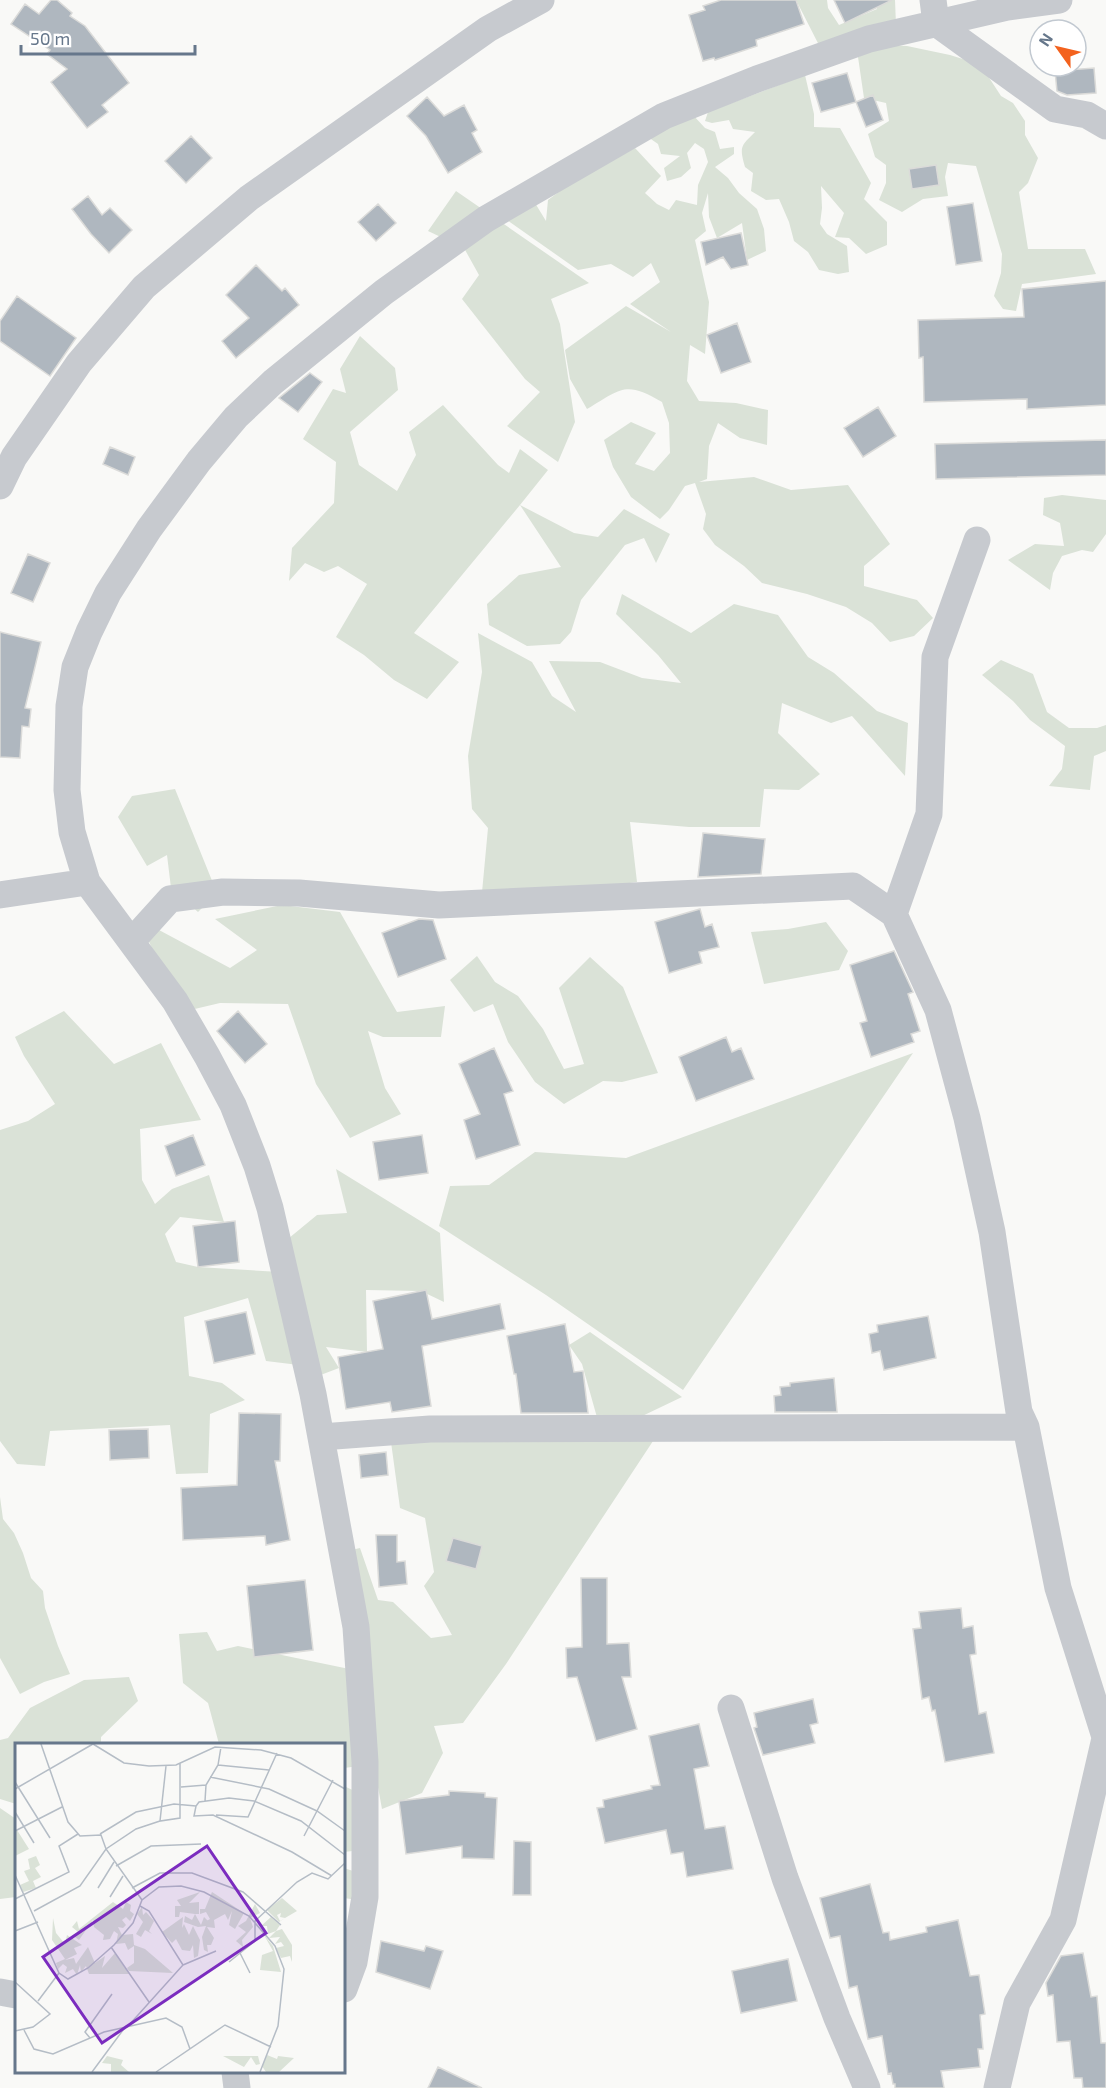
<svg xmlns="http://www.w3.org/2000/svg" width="1106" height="2088" font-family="'Exo 2',sans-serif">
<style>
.green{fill:#dae2d7}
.building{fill:#afb7bf;stroke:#dbdbd9;stroke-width:1.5}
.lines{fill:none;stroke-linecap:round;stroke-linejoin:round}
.minor{stroke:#c7cacf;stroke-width:27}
.inset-road{fill:none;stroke:#b5bdc6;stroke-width:1.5}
.view{fill:#7b2cbf;fill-opacity:0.15;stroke:#7b2cbf;stroke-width:3}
.inset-edge{fill:none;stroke:#66778b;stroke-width:3}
</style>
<rect width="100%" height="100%" fill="#f9f9f7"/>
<path class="green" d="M796 0H827L828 8 839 25 877 9 876 0H895L896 25 824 55Z
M883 45 907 46 950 55 966 60 986 73 1001 96 1013 103 1025 121V135L1038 158 1028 183 1019 192 1028 249H1085L1096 274 1022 284 1016 311 1003 309 994 296 1001 273 1002 254 976 166 948 163 945 177 948 196 923 199 902 212 879 200 886 183V165L875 157 868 134 889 121 886 103 864 98 858 57Z
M805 75 814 114V127L840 128 871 183 864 199 887 222V245L866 254 849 238 835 237 844 213 821 186 822 208 820 224 827 234 847 246 849 272 838 274 819 270 808 252 794 241 789 222 779 199 766 200 751 191 753 173 745 167C739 146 741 146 755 132L733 129 729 120 712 123 705 121 708 112Z
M693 115 705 128 715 132 720 149 734 147V154L715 167 728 178 739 193 757 209 764 229 766 251 747 260 742 223 717 238 709 217 708 193 702 213 706 231 695 240 709 302 705 354 690 345 687 381 699 401 736 403 768 410 767 445 740 438 718 423 709 446 707 479 699 482 754 477 791 490 848 485 890 544 864 566V586L917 600 933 618 914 636 890 642 872 623 846 607 807 594 762 583 744 566 715 545 703 529 706 514 695 483 685 486 669 510 660 519 631 497 613 467 604 440 631 422 656 433 635 464 654 471 670 453 669 423 662 402C625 380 621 389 587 409L570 379 565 350 626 306 671 332 630 304 660 282 651 263 633 277 611 264 578 270 507 220 535 203 546 221 548 200 572 182 635 148 661 176 645 193 657 204 669 210 676 200 697 205 698 185 708 162 704 149 695 143 687 153 691 168 681 177 667 181 664 168 680 156 661 154 658 144 648 137Z
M456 191 589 283 551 299 560 324 575 422 558 462 507 426 540 392 525 379 462 299 479 275 464 248 428 231Z
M360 336 395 368 398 390 350 432 359 465 397 491 416 455 409 432 443 405 498 465 509 473 520 449 548 470 520 505 574 533 598 537 624 509 670 534 656 563 644 538 625 545 581 600 571 632 560 644 527 646 489 625 487 604 519 575 561 567 520 505 414 633 459 662 427 699 394 680 364 655 336 637 367 584 338 566 324 572 305 563 289 581 292 548 334 503 336 462 303 439 333 389 346 393 340 369Z
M1062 495 1106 500V534L1093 552 1082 550 1062 556 1053 573 1050 590 1008 560 1035 544 1064 546 1060 523 1043 515 1044 498Z
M622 594 691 633 734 604 778 615 808 657 834 673 877 711 908 723 905 776 852 716 831 723 782 703 778 733 820 774 799 790 764 789 760 827H689L630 822 637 882 481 903 488 828 472 809 468 756 482 672 478 633 532 662 552 696 576 712 549 661 600 662 642 678 681 683 658 655 616 614Z
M1001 660 1033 674 1047 712 1069 728H1097L1106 725V751L1094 756 1090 790 1049 786 1062 769 1065 746 1030 720 1013 701 982 675Z
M175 789 217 893 198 912 171 888 167 855 147 866 118 817 132 796Z
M282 905 340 912 397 1012 445 1006 441 1037H383L368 1031 385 1088 401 1114 350 1138 316 1084 288 1004 220 1003 182 1012 143 929 159 930 230 968 257 950 215 919Z
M826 922 848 951 839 970 764 984 751 932 788 929Z
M477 956 495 982 518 996 543 1029 564 1069 584 1064 559 988 590 957 623 987 658 1073 622 1082 603 1081 564 1104 535 1082 508 1042 493 1004 474 1012 450 980Z
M64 1011 114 1064 161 1043 201 1120 140 1129 142 1180 155 1204 172 1189 209 1175 224 1222 180 1217 165 1234 176 1262 198 1267 280 1272 283 1243 317 1215 347 1213 336 1169 440 1233 444 1302 421 1291 366 1290 367 1352 326 1347 339 1368 318 1376 307 1366 266 1361 248 1298 184 1317 189 1376 222 1383 245 1400 210 1414 208 1473 176 1474 170 1425 50 1431 45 1466 17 1464 0 1441V1130L28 1121 55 1104 24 1056 15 1037Z
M913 1053 683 1390 546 1295 439 1226 450 1186 489 1185 535 1152 626 1158Z
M590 1332 682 1397 636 1419 598 1421 582 1364 569 1345Z
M655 1438 506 1664 463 1723 434 1726 443 1753 422 1793 382 1809 335 1554 360 1548 378 1600 393 1602 431 1638 452 1635 424 1586 434 1572 425 1518 400 1508 391 1442Z
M0 1497 3 1519 14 1533 23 1553 31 1578 43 1591 45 1608 58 1646 70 1674 44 1682 20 1694 0 1658Z
M207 1632 217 1651 238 1646 359 1671V1766L344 1768V1744H219L208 1703 183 1683 179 1634Z
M129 1677 138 1701 101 1737V1744H16V1804L0 1799V1740L8 1738 30 1708 84 1680Z
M344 1786 365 1796 361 1850 344 1852Z
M0 1808 16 1819V1897L0 1899Z
M344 1868 356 1872 364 1901 344 1898Z"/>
<path class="building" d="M51 0H57L72 13 70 16 85 26 129 83 102 105 108 112 87 128 51 82 67 69 47 54 50 50 11 24 25 4 39 14Z
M721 0H796L804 24 756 40 757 46 715 60 714 58 703 61 689 15 705 10 703 6Z
M834 0H892L845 23Z
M1094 68 1096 93 1067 95 1057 91 1055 71Z
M847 73 856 102 821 112 812 83Z
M873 95 883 120 866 127 856 102Z
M427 97 444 116 464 105 477 130 472 133 482 152 448 173 426 136 407 116Z
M191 136 212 158 186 183 165 161Z
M936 165 939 185 912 189 909 169Z
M88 196 102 215 110 208 132 230 109 253 91 234 72 209Z
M973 203 982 261 956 265 947 207Z
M378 204 396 223 376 241 358 222Z
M741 233 748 265 731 269 723 257 706 265 701 242Z
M256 265 282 291 285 288 299 305 236 358 222 341 249 318 226 295Z
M1106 281V405L1027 409V399L924 402 923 357 919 358 918 320 1024 317 1022 289Z
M17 296 76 338 50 376 0 341V321Z
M737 323 751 362 721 373 707 335Z
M310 373 322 382 298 412 279 398Z
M878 407 896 436 863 457 844 428Z
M1106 440V475L936 479 935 444Z
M110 447 135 457 128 475 103 464Z
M28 554 50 563 33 602 11 593Z
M0 632 41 642 25 708 31 709 29 727 22 726 20 758 0 757Z
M703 833 765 839 761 874 698 877Z
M700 909 705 927 712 924 719 947 699 952 702 963 669 973 655 922Z
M419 919 433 920 446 959 398 977 382 933Z
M894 951 913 992 908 994 920 1031 911 1034 914 1042 871 1057 860 1023 867 1021 850 965Z
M238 1011 267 1044 245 1063 217 1031Z
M726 1037 732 1052 741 1048 754 1079 696 1101 679 1057Z
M494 1048 513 1091 504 1094 520 1145 476 1159 464 1120 480 1114 459 1064Z
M193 1135 205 1165 176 1176 165 1146Z
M422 1135 428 1173 379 1180 373 1142Z
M235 1221 239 1262 198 1267 193 1226Z
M426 1290 432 1319 500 1304 505 1329 422 1346 431 1406 392 1412 390 1402 346 1409 338 1357 383 1349 373 1301Z
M246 1312 255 1354 214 1363 205 1321Z
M928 1316 936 1358 884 1370 880 1351 872 1353 869 1334 878 1332 877 1325Z
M565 1324 574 1372 583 1371 588 1413H521L516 1374H514L507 1336Z
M834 1378 837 1412H775L774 1396 781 1395 780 1387 790 1386V1383Z
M239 1413 281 1414 280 1461H275L290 1540 266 1545 265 1536 183 1540 181 1488 237 1485Z
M148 1429 149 1458 110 1460 109 1430Z
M386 1452 388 1475 361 1478 359 1455Z
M376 1535H397V1562L405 1561 407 1584 379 1587Z
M453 1538 482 1546 476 1569 446 1561Z
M581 1578H607V1644L629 1643 631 1677H622L637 1729 596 1741 577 1677 567 1678 566 1648 582 1647Z
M305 1580 313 1650 254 1657 247 1586Z
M961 1608 963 1628 973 1626 976 1654 970 1655 979 1714 986 1712 994 1753 945 1762 935 1710 932 1711 929 1697 922 1699 913 1629 921 1628 919 1612Z
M813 1699 818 1723 810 1725 815 1743 763 1755 754 1728 757 1727 754 1713Z
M699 1724 709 1766 694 1769 705 1829 725 1826 733 1869 687 1877 683 1852 671 1854 666 1830 605 1843 597 1808 604 1807 603 1800 652 1789 651 1786 660 1785 649 1736Z
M449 1791 485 1793V1797L497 1798 494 1859 462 1858V1846L406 1854 399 1801 449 1795Z
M514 1841 531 1842V1895H513Z
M870 1884 883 1933 889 1932 890 1940 927 1932 926 1927 958 1920 970 1976 979 1975 985 2014 980 2015 983 2049H978L980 2067 941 2071 944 2088H895V2084H893L891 2073 888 2074 882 2036 868 2039 857 1986 849 1988 840 1936 830 1938 820 1898Z
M381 1941 424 1951 426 1946 443 1951 430 1989 376 1972Z
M1083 1953 1091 1997 1097 1996 1101 2043H1106V2088H1083L1082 2078H1074L1070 2041 1057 2042 1053 1995 1048 1996 1046 1983 1061 1956Z
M788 1959 797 2001 741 2013 732 1971Z
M438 2067 482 2088H428Z"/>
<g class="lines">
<path class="minor" d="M933 0 936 23 1055 109 1087 115 1106 126
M0 486 14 457 79 363 144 287 249 198 488 29 541 0
M0 895 87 882
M894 914 929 814 935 657 977 540
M132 941 170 899 223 892 299 893 439 905 853 886 894 914 938 1010 967 1118 992 1232 1019 1412 1026 1427 1058 1588 1105 1737
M321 1437 430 1429 1026 1427
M731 1708 785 1878 837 2018 867 2088
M344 1989 354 1962 365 1897V1762L356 1627 313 1394 270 1208 257 1166 233 1105 207 1056 175 1001 87 882 72 832 67 790 69 706 75 667 89 632 108 593 149 529 199 461 236 417 273 382 384 292 486 219 664 116 757 79 869 39 1007 7 1059 0
M0 1992 16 1995
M235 2072 237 2088
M997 2088 1017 2003 1063 1920 1106 1734"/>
</g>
<g transform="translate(15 1743)">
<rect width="330" height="330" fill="#f9f9f7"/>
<path d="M2 87 14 106 0 113V88ZM21 113 25 122 20 125 26 134 18 138 21 145 8 149 5 142 14 138 9 128 15 126 13 116ZM185 149 174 160 184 159V171H180L186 182 189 174 193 178 190 179 195 176 191 169 185 171V166H190L197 149 229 170 220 186 214 182 217 168 213 177 210 171 199 177 200 185 192 184 199 195 196 202H192L193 209 189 207 187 194 191 183 183 184 169 179 170 173 177 177 180 171 165 169 164 174H160V163H166L162 157ZM267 155 282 168 270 175 265 174 266 170 262 172 265 178 270 175 264 179 252 167ZM98 159 108 166 111 159 116 162 115 168 119 171 115 178 111 174 107 177 111 182 108 185 103 184 107 192 118 191 119 202 130 206 158 230 114 228 112 225 119 220V203L113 207 110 200 101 201 103 191 99 188 95 196 88 197 89 192 79 184 78 177 64 197 60 194 63 189 57 184 62 178 64 186ZM240 161 245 170 235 175 238 184 227 197 228 204 221 198 231 189 223 183 231 178ZM127 164 128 172 131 169 139 178 134 188 137 191 130 187 126 194 121 191 128 179 122 171ZM168 174 167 185 169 181 174 192 178 183 185 197 183 213 179 215 178 202 175 208 167 207 161 196 157 200 147 189ZM256 174 265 182 261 188 267 186 277 202V219L275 213 266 215 261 205 269 203 266 199 260 201 265 194 254 195 261 188 253 191 252 183H246ZM38 175 41 190 50 201 52 192 67 202 59 205 62 211 50 217 59 215 61 221 73 204 80 220 90 213 87 225 100 210 114 231H74L71 223 66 229 65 222 62 232 58 226 50 230 52 224 48 221 43 226 41 220 50 216 37 197ZM249 192 258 203 266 229 245 227 247 212 258 208ZM252 312 262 316 263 313 279 315 264 329H251L247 323ZM92 313 108 317 106 322 114 329H96V321L87 320ZM208 313H243L245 321 241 322 236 314 229 324Z" fill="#dae2d7"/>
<path class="inset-road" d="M26 1 53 79 65 93 86 92 91 106 127 157M78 1 109 20 134 23 161 22 200 4 246 7 276 15 330 46M203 22 254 27M151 23 145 78 165 75V20M195 34 254 46 302 68 330 88M0 39 35 95M166 44 191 42M0 46 78 1M190 58 191 42 203 22 206 4M0 69 19 100M201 72 233 74 262 10M0 88 47 64M85 91 121 69 159 61 181 63M289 93 318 37M101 123 136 103 186 101M0 132 44 230 53 236 73 225 99 202 118 180 127 157 144 144 166 143 189 149 234 173 260 203 269 226 263 283 245 329M317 133 277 109 198 72 179 73 181 63 184 59 214 55 239 58 286 78 330 112M83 145 99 119M117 145 145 130H177L228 149 266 182M95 154 108 133M0 156 54 129 44 103 63 91M19 168 65 143 91 106 121 86 145 78M0 188 23 179M96 204 134 259M225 210 235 230M214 219 240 198V178L282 139 297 130 313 136 330 120M168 222 201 208M0 239 35 271 18 284 0 288M23 258 44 230M0 262V285M114 282 168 222 134 168 125 163M9 287 19 306 38 311 89 289 151 275 167 284 175 306M0 290V314M75 295 70 289 97 251M77 329 111 283M141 329 210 282 256 304"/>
<path class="view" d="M192 103 251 190 87 300 28 214Z"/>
<rect width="330" height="330" class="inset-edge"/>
</g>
<g transform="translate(1058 48) rotate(304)"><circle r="28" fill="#ffffff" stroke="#c2c9d1" stroke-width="1.5"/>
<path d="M0-4.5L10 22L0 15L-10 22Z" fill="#f3621e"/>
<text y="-9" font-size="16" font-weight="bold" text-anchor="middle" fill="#66778b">N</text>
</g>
<path d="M21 45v9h174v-9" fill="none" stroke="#66778b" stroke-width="3"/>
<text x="30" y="45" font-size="18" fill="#66778b" stroke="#ffffff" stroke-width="4.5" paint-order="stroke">50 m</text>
</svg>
